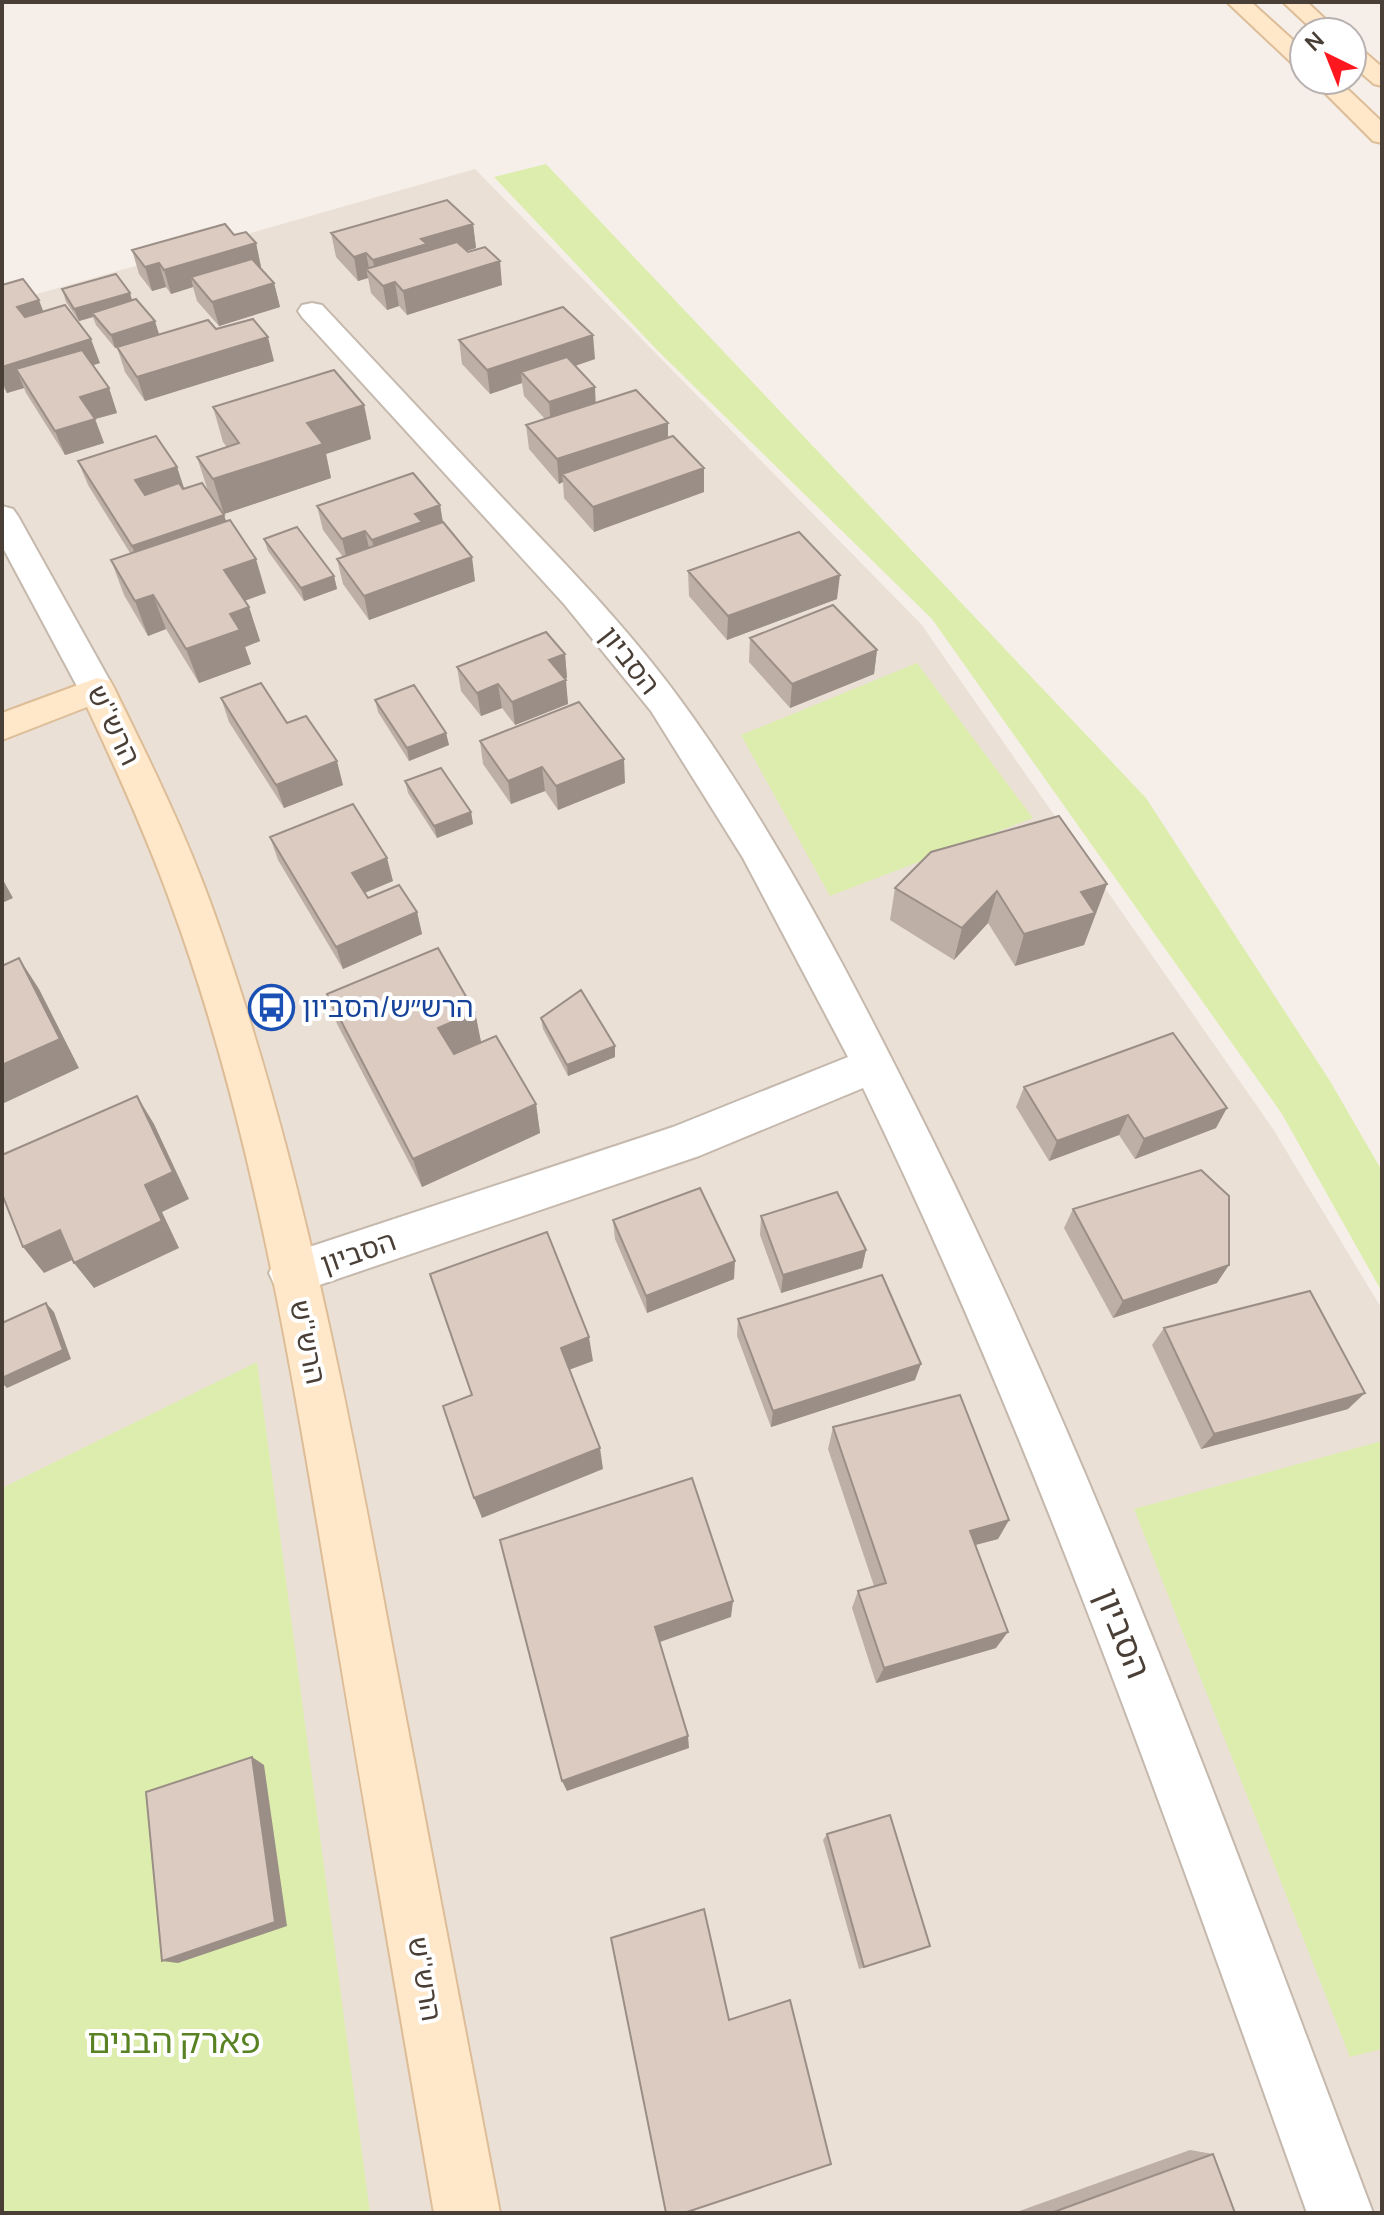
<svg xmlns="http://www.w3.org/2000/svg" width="1384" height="2215" font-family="Manrope,'Noto Sans Hebrew',sans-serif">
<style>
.residential{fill:#eae0d6}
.green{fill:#ddedae}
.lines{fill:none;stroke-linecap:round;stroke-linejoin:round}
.street-casing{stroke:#c5b8ad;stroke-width:4}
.secondary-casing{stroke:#ddbd97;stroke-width:4}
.street{fill:#fff;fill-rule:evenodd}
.secondary{fill:#ffe8ca;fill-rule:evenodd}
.wall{fill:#bdafa5}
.shaded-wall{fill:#9a8e86}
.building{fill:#dccbc0;stroke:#9a8e86;stroke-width:2}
.labels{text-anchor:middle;stroke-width:8;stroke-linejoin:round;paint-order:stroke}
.street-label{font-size:28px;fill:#4a3f36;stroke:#fff}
.transit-label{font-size:28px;fill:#164399;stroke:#fff;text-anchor:start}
.near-street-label{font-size:34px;fill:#4a3f36;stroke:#fff}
.near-park-label{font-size:34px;fill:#598223;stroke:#fff}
</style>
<rect width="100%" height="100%" fill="#f6efe9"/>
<path class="residential" d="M475 169 921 624 1273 1129 1382 1309V2213H2V304Z"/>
<path class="green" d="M546 164 1146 798 1330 1081 1382 1171V1292L1282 1114 932 619 658 351 494 177Z
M917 663 1033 818 830 896 741 735Z
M257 1362 370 2213H2V1488Z
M1382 1441V2049L1350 2057 1134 1509Z"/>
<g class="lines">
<defs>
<path id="street" d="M312 303 322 305C385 372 448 440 511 507 575 574 639 640 692 716 777 836 846 968 912 1099 1094 1458 1231 1837 1373 2213H1307C1171 1833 1039 1452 863 1088L699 1156 293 1294 276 1288 269 1273 276 1258 673 1127 848 1057 743 858 651 711 564 604 302 317 298 311 302 305Z
M2 506 13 509 18 516 115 690 110 699 97 702 84 699 79 690 2 546Z"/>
<path id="secondary" d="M1227 2H1251L1304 50V69L1296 67Z
M1283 2H1307L1339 32H1315Z
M1352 46 1360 48 1382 67V86L1374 84 1352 65Z
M1312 80H1338L1382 122V143L1373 141Z
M97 678 110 681 115 690C150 761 185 832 212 907 298 1146 346 1395 392 1645 428 1834 464 2024 500 2213H434C401 2018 367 1824 335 1629 294 1385 256 1134 170 901 146 835 117 771 87 707L2 740V713Z"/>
</defs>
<use href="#street" class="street-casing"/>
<use href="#secondary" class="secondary-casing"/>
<use href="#street" class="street"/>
<use href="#secondary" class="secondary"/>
</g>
<path class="wall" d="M473 224 476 248 466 250 502 285 407 315 399 306 387 310 371 293 368 278 358 281 336 257 331 233Z
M234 235 256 243 261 267 260 268 274 283 280 307 219 326 197 301 193 287 171 294 166 287 152 291 139 274 132 250Z
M2 285 43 312 100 363 93 365 109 388 117 413 95 419 104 443 65 455 26 393 24 388 7 393 2 385Z
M62 289 132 300 159 334 119 347 216 329 274 361 145 401 125 372 117 347 115 348 96 325 93 317 79 321 66 302Z
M459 340 595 359 575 366 596 402 668 423V437L704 468V492L594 532 564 498 563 482 559 484 529 449 526 425 545 419 524 396 522 383 490 394 462 364Z
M364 405 371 439 326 454 331 478 224 514 208 491 197 457 227 447 223 442 213 407Z
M78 461 177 467 184 489 224 515 226 521 266 593 245 601 249 607 260 641 245 647 251 664 199 683 166 629 148 636 124 595 111 560 130 553 88 485Z
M440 505 443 522 475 581 369 620 343 584 337 559 343 557 323 530 317 506Z
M264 539 334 576 337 589 304 601 268 551Z
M688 571 837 599 727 640 689 596Z
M750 638 877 650 874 674 790 708 749 662Z
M565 654 567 678 565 679 568 704 515 725 502 708 481 716 461 691 457 667Z
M221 698 287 723 343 785 284 808 229 722Z
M375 700 446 733 449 745 409 761 378 712Z
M480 741 625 783 558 810 545 791 511 804 483 764Z
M405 781 471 812 473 824 437 838 408 793Z
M270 837 393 881 365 893 368 898 417 912 422 934 343 969 278 860Z
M1107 884 1084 945 1015 966 988 923 954 960 890 920 895 888Z
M327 994 475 1012 481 1042 536 1104 540 1133 422 1187 337 1024Z
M541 1018 615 1046V1057L568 1076 543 1029Z
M1024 1087 1216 1128 1135 1159 1119 1135 1049 1161 1016 1107Z
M1073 1209 1217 1283 1113 1318 1064 1228Z
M761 1216 866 1250 862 1268 781 1293 760 1235Z
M613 1220 734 1279 647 1313 615 1239Z
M738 1319 915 1380 771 1427 737 1336Z
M1164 1328 1348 1409 1201 1449 1152 1345Z
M833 1427 1009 1520 998 1539 975 1545 996 1648 876 1683 852 1608 858 1591 874 1586 828 1449Z
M827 1834 930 1946 859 1969 823 1840Z
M1190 2150 1213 2154 1235 2213H1014Z"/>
<path class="shaded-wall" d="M473 224 476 248 376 280 373 260 421 239Z
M256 243 261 267 198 286 191 277 193 287 171 294 164 270Z
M366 253 370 273 366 269 368 278 358 281 354 257Z
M500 261 502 285 407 315 403 291Z
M159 263 166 287 152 291 145 267Z
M395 282 399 306 387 310 383 286Z
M274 283 280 307 219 326 212 302Z
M130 293 134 306 92 313 93 317 79 321 74 309Z
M39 300 48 324 26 331 17 307Z
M155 321 159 334 115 348 111 335Z
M593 335 595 359 530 381 521 372 522 383 490 394 487 370Z
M268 337 274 361 145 401 137 377Z
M91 339 100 363 27 386 16 369 24 388 7 393 2 380V367Z
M595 387 596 411 551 426 549 402Z
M109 388 117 413 95 419 104 443 65 455 55 431 80 397Z
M364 405 371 439 326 454 331 478 224 514 213 479 307 423Z
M668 423V447L562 474 563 482 559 484 557 459Z
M177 467 185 491 143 504 135 480Z
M704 468V492L594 532 593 507Z
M440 505 444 530 377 564 372 540 415 514Z
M224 515 232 540 141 571 132 546Z
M365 531 371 556 348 564 342 539Z
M472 557 475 581 369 620 364 596Z
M256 559 266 593 235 604 224 570Z
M840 575 837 599 727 640 728 616Z
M334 576 337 589 304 601 301 588Z
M153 595 166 629 148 636 135 601Z
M249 607 260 641 245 647 251 664 199 683 186 649 230 614Z
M877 650 874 674 790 708 792 684Z
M565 654 567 678 552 684 549 660Z
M566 680 568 704 515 725 512 702Z
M498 684 502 708 481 716 477 693Z
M446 733 449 745 409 761 407 748Z
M624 759 625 783 558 810 556 786Z
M337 761 343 785 284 808 276 785Z
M542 767 545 791 511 804 508 781Z
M471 812 473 824 437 838 434 826Z
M387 858 393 881 359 895 352 873Z
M2 878 13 898 2 903Z
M1107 884 1084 945 1015 966 1024 934 1081 892Z
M997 891 988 923 954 960 962 928Z
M417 912 422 934 343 969 336 947Z
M19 958 39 989 79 1068 2 1104V1065Z
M475 1012 481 1042 446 1058 438 1028Z
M615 1046V1057L568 1076 567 1065Z
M137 1096 154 1124 189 1199 162 1212 179 1248 94 1288 74 1263 145 1185Z
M536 1104 540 1133 422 1187 413 1159Z
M1227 1108 1216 1128 1135 1159 1144 1139Z
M1128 1115 1119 1135 1049 1161 1057 1141Z
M60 1230 81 1256 44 1273 23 1247Z
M866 1250 862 1268 781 1293 783 1275Z
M735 1261 734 1279 647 1313 646 1296Z
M1229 1265 1217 1283 1113 1318 1123 1301Z
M46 1303 54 1312 71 1359 7 1388 2 1383V1378Z
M589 1337 593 1361 566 1371 561 1348Z
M921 1364 915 1380 771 1427 773 1411Z
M1365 1393 1348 1409 1201 1449 1214 1434Z
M600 1448 603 1469 482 1518 474 1498Z
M1009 1520 998 1539 960 1549 970 1531Z
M733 1601 731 1617 657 1643 655 1627Z
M1008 1632 996 1648 876 1683 884 1668Z
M688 1736 689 1748 567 1791 562 1781Z
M252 1757 264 1765 287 1926 178 1963 162 1961Z"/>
<path class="building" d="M447 200 473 224 421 239 427 244 373 260 366 253 354 257 331 233Z
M225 224 234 235 246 232 256 243 164 270 159 263 145 267 132 250Z
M457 242 468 252 485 247 500 261 403 291 395 282 383 286 366 269Z
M252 259 274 283 212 302 191 277Z
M116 274 130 293 74 309 62 289Z
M23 279 39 300 17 307 25 317 65 305 91 339 2 367V285Z
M136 299 155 321 111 335 92 313Z
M563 307 593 335 487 370 459 340Z
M253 319 268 337 137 377 117 347 208 320 216 329Z
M82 350 109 388 80 397 95 419 55 431 16 369Z
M567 357 595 387 549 402 521 372Z
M334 370 364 405 307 423 323 444 213 479 197 457 239 443 213 407Z
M636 390 668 423 557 459 526 425Z
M156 436 177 467 135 480 145 495 179 483 183 489 202 483 224 515 132 546 78 461Z
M673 436 704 468 593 507 562 474Z
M413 473 440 505 415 514 422 522 372 540 365 531 342 539 317 506Z
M230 520 256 559 224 570 249 607 230 614 240 630 186 649 153 595 135 601 111 560Z
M443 522 472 557 364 596 337 559Z
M297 527 334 576 301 588 264 539Z
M799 532 840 575 728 616 688 571Z
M833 605 877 650 792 684 750 638Z
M546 632 565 654 549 660 566 680 512 702 498 684 477 693 457 667Z
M261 683 287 723 306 716 337 761 276 785 221 698Z
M414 685 446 733 407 748 375 700Z
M579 702 624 759 556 786 542 767 508 781 480 741Z
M441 768 471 812 434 826 405 781Z
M353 804 387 858 352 873 368 898 399 885 417 912 336 947 270 837Z
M1059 816 1107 884 1081 892 1095 913 1024 934 997 891 962 928 895 888 931 852Z
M438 948 475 1012 438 1028 454 1054 496 1036 536 1104 413 1159 327 994Z
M19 958 60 1039 2 1065V966Z
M581 990 615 1046 567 1065 541 1018Z
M1173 1033 1227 1108 1144 1139 1128 1115 1057 1141 1024 1087Z
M137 1096 173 1172 145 1185 162 1221 74 1263 60 1230 23 1247 2 1194V1155Z
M1201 1170 1229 1196V1265L1123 1301 1073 1209Z
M700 1188 735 1261 646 1296 613 1220Z
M837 1192 866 1250 783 1275 761 1216Z
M547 1232 589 1337 561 1348 600 1448 474 1498 443 1406 472 1395 430 1274Z
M882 1275 921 1364 773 1411 738 1319Z
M1310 1291 1365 1393 1214 1434 1164 1328Z
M46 1303 63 1350 2 1378V1323Z
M960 1395 1009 1520 970 1531 1008 1632 884 1668 858 1591 886 1583 833 1427Z
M692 1478 733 1601 655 1627 688 1736 562 1781 500 1540Z
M252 1757 275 1922 162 1961 146 1792Z
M890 1815 930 1946 864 1967 827 1834Z
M704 1909 729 2020 790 2000 831 2164 684 2213H666L611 1938Z
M1213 2154 1235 2213H1051Z"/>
<defs>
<symbol id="bus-ring" viewBox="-11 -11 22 22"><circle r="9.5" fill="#fff" stroke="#1a4fb4" stroke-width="1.5"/><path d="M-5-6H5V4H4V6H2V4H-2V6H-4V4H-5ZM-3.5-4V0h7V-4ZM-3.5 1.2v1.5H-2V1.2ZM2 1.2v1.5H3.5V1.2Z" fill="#1a4fb4"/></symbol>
</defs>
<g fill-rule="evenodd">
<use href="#bus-ring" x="246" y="982" width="51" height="51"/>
</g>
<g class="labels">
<g class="street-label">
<text transform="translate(630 660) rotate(52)" y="10">הסביון</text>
<text transform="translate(114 725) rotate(64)" y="10">הרש''ש</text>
<text transform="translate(358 1252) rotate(-19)" y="10">הסביון</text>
<text transform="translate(308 1342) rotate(78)" y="10">הרש''ש</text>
<text transform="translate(425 1979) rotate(80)" y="10">הרש''ש</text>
</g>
<g class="transit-label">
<text x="302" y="1017">הרש״ש/הסביון</text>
</g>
<g class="near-street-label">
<text transform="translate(1123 1633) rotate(68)" y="12">הסביון</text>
</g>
<g class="near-park-label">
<text x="174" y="2053">פארק הבנים</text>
</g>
</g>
<rect width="1384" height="2215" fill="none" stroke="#4a3f36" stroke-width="8"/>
<g transform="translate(1328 56) rotate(317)"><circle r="38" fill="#ffffff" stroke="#b7b2af" stroke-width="2"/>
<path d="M0-6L14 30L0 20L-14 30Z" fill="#ff1720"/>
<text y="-12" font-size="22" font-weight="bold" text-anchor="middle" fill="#4a3f36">N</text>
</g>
</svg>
